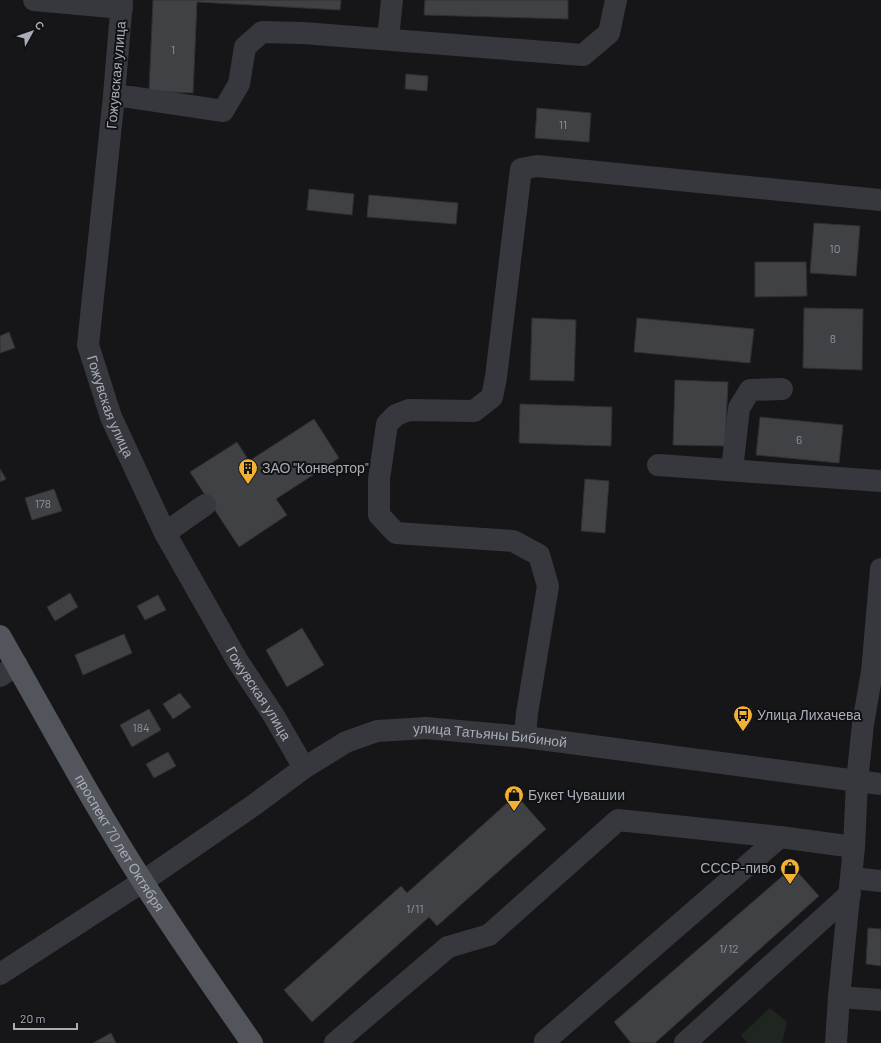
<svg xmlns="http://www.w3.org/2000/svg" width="881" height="1043" font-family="Barlow,sans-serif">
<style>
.green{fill:#1e261f}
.building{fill:#404145;stroke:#303034}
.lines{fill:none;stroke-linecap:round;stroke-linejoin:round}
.minor{stroke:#37383d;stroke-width:22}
.major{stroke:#53555c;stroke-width:22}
.labels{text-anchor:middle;stroke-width:4;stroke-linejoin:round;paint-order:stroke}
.number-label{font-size:12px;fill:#8e929b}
.street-label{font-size:14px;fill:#a8adb8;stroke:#111113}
.poi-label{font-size:14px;fill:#a8adb8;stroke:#111113;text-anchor:start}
</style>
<rect width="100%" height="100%" fill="#161618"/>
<path class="green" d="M770 1008 787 1022 782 1043H747L741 1035Z"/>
<path class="building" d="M153 0H341L340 10 197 2 193 93 149 91Z
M425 0H568V19L424 15Z
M406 74 428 76 427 91 405 89Z
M537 108 591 113 589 142 535 138Z
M309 189 354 194 352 215 307 210Z
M369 195 458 203 456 224 367 217Z
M814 223 860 226 856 276 810 273Z
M755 262H806L807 296 755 297Z
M804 308 863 309 862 370 803 368Z
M532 318 576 320 574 381 530 380Z
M637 318 754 329 750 363 634 352Z
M9 332 15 348 0 353V336Z
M675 380 728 382 725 446 673 445Z
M520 404 612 407 611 446 519 443Z
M760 417 843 425 839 463 756 455Z
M314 419 339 458 276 499 287 515 239 547 190 472 237 442 249 461Z
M0 469 6 479 0 482Z
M585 479 609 481 605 533 581 531Z
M54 489 62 511 32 520 25 498Z
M70 593 78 607 55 621 47 607Z
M158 595 166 610 145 620 137 606Z
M302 628 324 665 287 687 266 650Z
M124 634 132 653 83 675 75 655Z
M180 693 191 707 173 719 163 704Z
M149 709 161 730 132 747 120 725Z
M168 752 176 766 154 778 146 764Z
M516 795 546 829 437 926 429 917 312 1022 284 990 401 886 407 893Z
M793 867 819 896 655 1043H631L614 1022Z
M868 928 881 929V966L866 964Z
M111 1033 116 1043H93Z"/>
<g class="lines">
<g class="minor">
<path d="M34 0 122 8"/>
<path id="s1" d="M122 0 114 96 88 345 111 417 165 533 237 660 274 716 304 768"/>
<path d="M388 39 392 0"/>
<path d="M114 96 130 97 223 111 239 84 245 47 262 32 303 33 583 55 609 33 616 0"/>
<path d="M658 465 881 481"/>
<path d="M732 470 739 408 750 390 782 389"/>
<path d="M165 533 205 505"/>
<path d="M0 676 17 665"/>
<path d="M525 737 527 713 548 586 539 555 513 541 396 533 379 515V479L387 424 396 415 409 410 474 411 492 397 496 377 521 169 537 166 881 200"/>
<path d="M852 878 881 881"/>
<path id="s2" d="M0 974 142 882 254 805 304 768 346 742 377 731 426 728 525 737 881 784"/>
<path d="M839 997 881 1000"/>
<path d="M335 1043 448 947 489 935 618 820 780 837 854 847"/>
<path d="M547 1043 545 1041 780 837"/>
<path d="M685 1043 850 894"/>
<path d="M836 1043 839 997 854 847 857 782 863 724 872 672 881 569"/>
</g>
<path class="major" id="s3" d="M0 636C47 718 92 803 143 882 178 937 215 990 252 1043"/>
</g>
<defs>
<symbol id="building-pin" viewBox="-11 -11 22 30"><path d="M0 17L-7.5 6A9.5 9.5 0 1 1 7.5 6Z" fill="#f2b134" stroke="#111113"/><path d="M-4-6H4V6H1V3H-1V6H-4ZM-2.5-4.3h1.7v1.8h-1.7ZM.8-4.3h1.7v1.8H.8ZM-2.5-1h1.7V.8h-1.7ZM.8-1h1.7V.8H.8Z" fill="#111"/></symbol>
<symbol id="bus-pin" viewBox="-11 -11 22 30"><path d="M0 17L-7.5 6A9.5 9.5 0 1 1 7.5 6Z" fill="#f2b134" stroke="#111113"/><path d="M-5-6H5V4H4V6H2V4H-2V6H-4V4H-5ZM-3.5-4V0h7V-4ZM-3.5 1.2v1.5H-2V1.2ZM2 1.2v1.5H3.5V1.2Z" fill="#111"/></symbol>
<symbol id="shop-pin" viewBox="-11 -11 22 30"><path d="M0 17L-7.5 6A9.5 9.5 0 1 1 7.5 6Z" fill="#f2b134" stroke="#111113"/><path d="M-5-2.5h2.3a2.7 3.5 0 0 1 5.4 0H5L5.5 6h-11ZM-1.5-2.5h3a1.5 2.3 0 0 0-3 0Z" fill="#111"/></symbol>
</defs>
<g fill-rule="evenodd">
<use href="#building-pin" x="237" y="457" width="22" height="30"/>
<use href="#bus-pin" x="732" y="704" width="22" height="30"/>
<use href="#shop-pin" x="503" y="784" width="22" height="30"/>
<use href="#shop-pin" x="779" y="857" width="22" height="30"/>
</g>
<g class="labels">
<g class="number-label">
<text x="173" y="54">1</text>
<text x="563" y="129">11</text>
<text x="835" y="253">10</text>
<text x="833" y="343">8</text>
<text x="799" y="444">6</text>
<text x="43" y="508">178</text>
<text x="141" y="732">184</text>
<text x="415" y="913">1/11</text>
<text x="729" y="953">1/12</text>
</g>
<g class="street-label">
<text transform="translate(116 75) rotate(-85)" y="5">Гожувская улица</text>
<text dy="5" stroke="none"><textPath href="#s1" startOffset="412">Гожувская улица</textPath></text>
<text dy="5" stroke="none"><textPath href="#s1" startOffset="736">Гожувская улица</textPath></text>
<text dy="5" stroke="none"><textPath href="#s2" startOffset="563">улица Татьяны Бибиной</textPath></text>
<text dy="5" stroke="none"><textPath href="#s3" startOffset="239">проспект 70 лет Октября</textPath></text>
</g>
<g class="poi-label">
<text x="262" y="473">ЗАО "Конвертор"</text>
<text x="757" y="720">Улица Лихачева</text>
<text x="528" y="800">Букет Чувашии</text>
<text x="776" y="873" text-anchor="end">СССР-пиво</text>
</g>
</g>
<g transform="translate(32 32) rotate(50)" stroke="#111113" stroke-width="3" paint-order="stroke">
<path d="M0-3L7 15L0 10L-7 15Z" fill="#a8adb8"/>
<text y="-6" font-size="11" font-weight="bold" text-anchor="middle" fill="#a8adb8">С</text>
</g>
<path d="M14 1023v6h63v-6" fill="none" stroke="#a8adb8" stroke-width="2"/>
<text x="20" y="1023" font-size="12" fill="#a8adb8" stroke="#111113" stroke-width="3" paint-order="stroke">20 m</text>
</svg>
